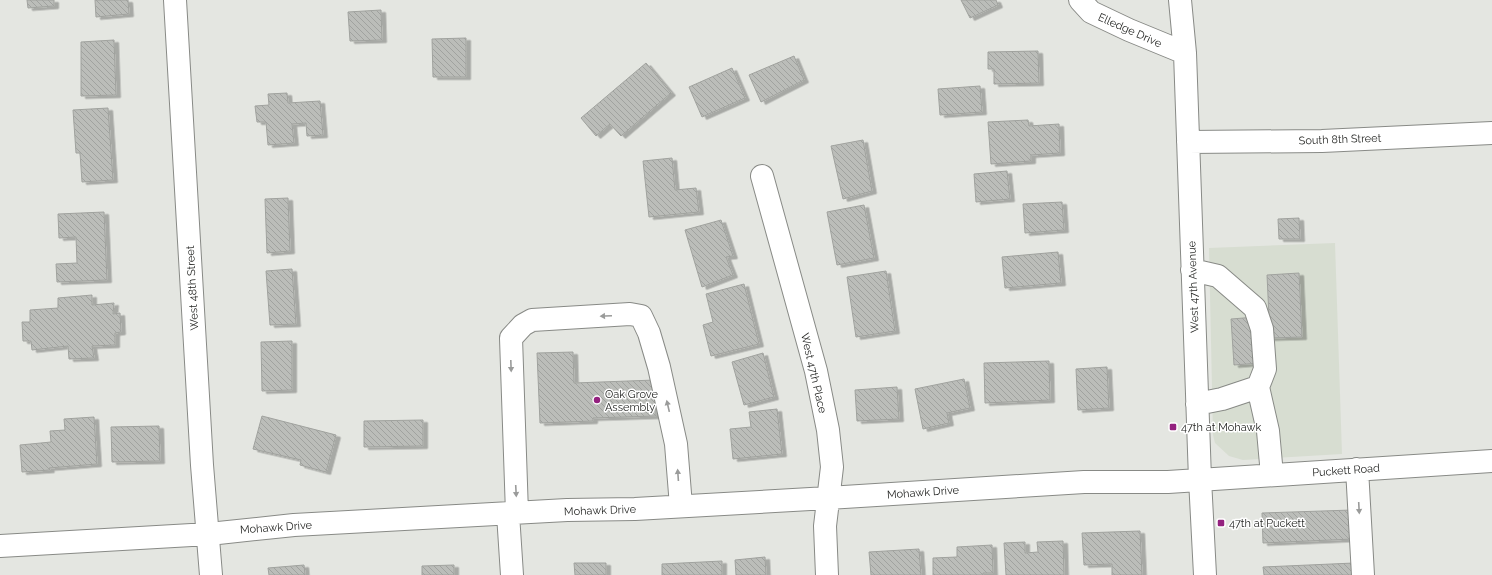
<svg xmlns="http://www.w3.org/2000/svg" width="1492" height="575" font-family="Raleway,sans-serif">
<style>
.built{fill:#d7ddd1}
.building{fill:url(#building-back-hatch);stroke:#a0a29e;filter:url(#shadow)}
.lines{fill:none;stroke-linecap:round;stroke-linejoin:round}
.minor-casing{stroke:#888a86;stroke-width:24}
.minor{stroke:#fff;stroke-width:22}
.oneway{fill:#9a9b9a}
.poi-dot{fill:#94217f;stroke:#fff;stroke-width:1.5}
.labels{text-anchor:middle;stroke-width:3;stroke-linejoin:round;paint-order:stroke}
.street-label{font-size:11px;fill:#1f201e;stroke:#fff}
.poi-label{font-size:11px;fill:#1f201e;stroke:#fff;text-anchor:start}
</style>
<defs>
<pattern id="building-back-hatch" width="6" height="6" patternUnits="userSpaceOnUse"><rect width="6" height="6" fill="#bbbdb9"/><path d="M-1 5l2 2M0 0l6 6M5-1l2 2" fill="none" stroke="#a0a29f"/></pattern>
<filter id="shadow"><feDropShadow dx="4.5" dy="2.5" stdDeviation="0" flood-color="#0004"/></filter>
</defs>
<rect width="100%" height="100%" fill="#e4e6e1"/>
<path class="built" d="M1335 243 1342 454 1243 460 1229 456 1215 443 1213 435 1209 248Z"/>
<path class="building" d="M27 0H54V6L28 8Z
M95 0H128L129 14 96 17Z
M961 0H996L998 5 970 18Z
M381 10 382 40 350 41 348 12Z
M466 38V77H433L432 39Z
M114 40 116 95 81 96V42Z
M1038 51 1039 83 994 84V69H988V52Z
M794 56 804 80 761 102 749 75Z
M646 63 671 93 621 136 610 124 596 136 581 118Z
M732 68 745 98 702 117 689 87Z
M980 86 982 112 940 115 938 89Z
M287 93 288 103 320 101 323 135 307 136 306 123 292 124 294 143 268 145 266 122H257L255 106 269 105 268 94Z
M108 108 113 180 82 182 80 153H76L73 110Z
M1028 120 1029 126 1059 124 1060 153 1031 155V161L991 164 988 122Z
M863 140 872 191 843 199 831 146Z
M672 158 675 190 696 188 699 212 649 217 643 161Z
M1007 171 1010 199 976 202 974 174Z
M288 198 290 251 267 253 265 199Z
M1062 202 1064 230 1025 233 1023 204Z
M864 205 874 258 837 265 827 212Z
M104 212 107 280 57 282 56 264 77 263 76 237 59 238 58 214Z
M1299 218 1300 239H1279L1278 219Z
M721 220 733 256 726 257 733 275 702 287 685 230Z
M1058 252 1061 283 1005 288 1002 257Z
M292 269 296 324 270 325 266 271Z
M886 271 895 331 856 337 847 277Z
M1299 273 1302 337 1270 338 1267 275Z
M744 284 759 344 711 356 703 325 713 322 706 294Z
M92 295V305L114 303 113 314 120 313 121 332 115 333V345L92 346 94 358 69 359 68 346 32 350 31 341H23L22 322H30V310L58 308V298Z
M1256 317 1259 363 1234 365 1231 319Z
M292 341V390L262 391 261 342Z
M573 352 574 383 655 380 656 416 593 418V421L540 423 537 353Z
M763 353 774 397 744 405 732 362Z
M1049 361 1050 400 985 403 984 363Z
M1107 367 1109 408 1078 410 1076 369Z
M964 379 970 408 947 413 949 423 923 429 915 389Z
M897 387 899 419 857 421 855 390Z
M777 409 782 454 733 459 730 429 751 427 749 412Z
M262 416 336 435 326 472 300 465 301 460 253 449Z
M94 417 97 464 49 468 50 470 22 472 20 445 51 442 50 431 65 430 64 419Z
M423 420V446L364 447V421Z
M159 426 160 461 112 462 111 427Z
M1352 510 1353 539 1263 543 1262 513Z
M1140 531 1142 575H1112V564L1084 565 1082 533Z
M1063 541 1064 575H1006L1004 543 1025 542V553L1038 552 1037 542Z
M992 545 993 573H983V575H933V558L957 557V547Z
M919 549 921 575H871L869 552Z
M765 557 766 575H736L735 560Z
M722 561V575H662V564Z
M574 563H606V575H575Z
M1354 563 1355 575H1264L1263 567Z
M304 565 305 575H269L268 568Z
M454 565V575H422V566Z"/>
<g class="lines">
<defs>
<path id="minor" d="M175 0 202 465 211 575
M1080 0 1091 12 1129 30 1185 53
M1180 0 1185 53 1200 479 1205 575
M1188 142 1322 141 1492 133
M762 176 816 371 828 430 832 467 825 526 827 575
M1192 270 1218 276 1255 308 1262 329 1265 369 1258 387 1222 399 1197 404
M1258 387 1268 431 1272 475
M1357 469 1363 575
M517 513 511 338 523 325 532 320 630 314 641 316 649 333 659 367 676 444 681 506
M508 514 512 575
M0 546 209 534 294 525 567 510 635 509 828 498 1084 482H1168L1492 461"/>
</defs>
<use href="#minor" class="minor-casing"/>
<use href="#minor" class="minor"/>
</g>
<defs><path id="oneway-solid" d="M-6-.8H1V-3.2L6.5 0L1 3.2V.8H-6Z"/></defs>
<g class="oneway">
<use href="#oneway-solid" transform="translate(606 316) rotate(177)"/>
<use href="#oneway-solid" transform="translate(511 366) rotate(88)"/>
<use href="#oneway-solid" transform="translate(668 406) rotate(-103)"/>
<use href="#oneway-solid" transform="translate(678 475) rotate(-94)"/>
<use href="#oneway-solid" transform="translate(516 491) rotate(87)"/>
<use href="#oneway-solid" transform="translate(1359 508) rotate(87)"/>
</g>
<g class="poi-dot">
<circle cx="597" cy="400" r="4"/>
<rect x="1169" y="423" width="8" height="8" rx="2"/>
<rect x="1217" y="519" width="8" height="8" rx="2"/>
</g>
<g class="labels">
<g class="street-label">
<text transform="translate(1130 30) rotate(24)" y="4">Elledge Drive</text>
<text transform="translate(1340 139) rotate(-2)" y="4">South 8th Street</text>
<text transform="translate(1193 287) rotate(-92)" y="4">West 47th Avenue</text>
<text transform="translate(192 288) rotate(-93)" y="4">West 48th Street</text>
<text transform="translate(814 373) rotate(77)" y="4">West 47th Place</text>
<text transform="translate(1346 470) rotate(-4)" y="4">Puckett Road</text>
<text transform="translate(923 492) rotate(-4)" y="4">Mohawk Drive</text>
<text transform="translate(600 510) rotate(-2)" y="4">Mohawk Drive</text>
<text transform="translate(276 527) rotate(-4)" y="4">Mohawk Drive</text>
</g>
<g class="poi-label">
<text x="605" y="398">Oak Grove<tspan x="605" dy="13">Assembly</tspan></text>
<text x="1181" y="431">47th at Mohawk</text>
<text x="1229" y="527">47th at Puckett</text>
</g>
</g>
</svg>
